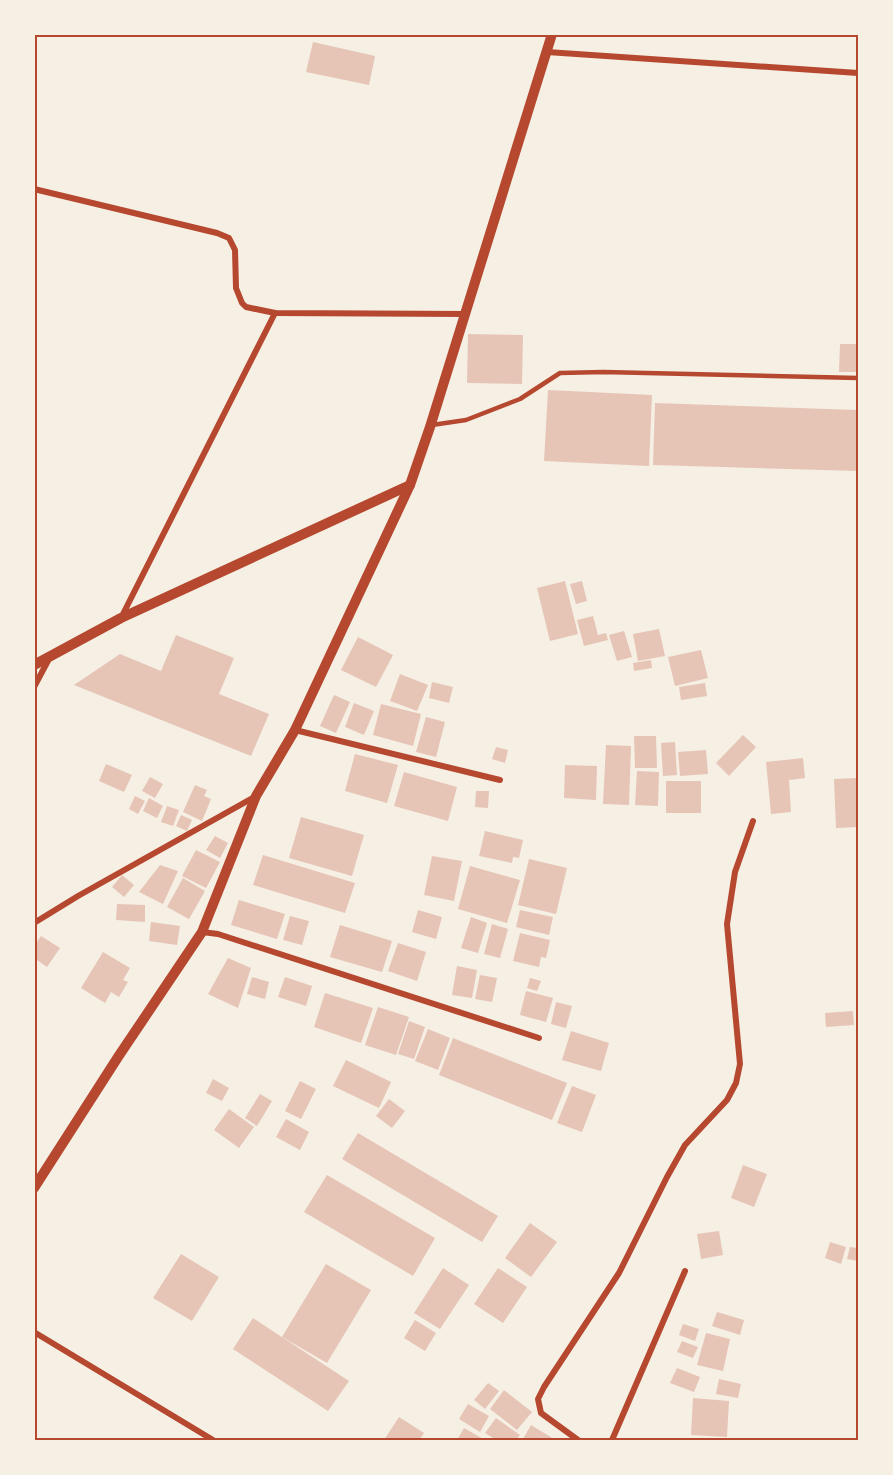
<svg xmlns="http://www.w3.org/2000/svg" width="893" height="1475" viewBox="0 0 893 1475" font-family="Rubik,sans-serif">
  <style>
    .building { fill: #e6c5b7 }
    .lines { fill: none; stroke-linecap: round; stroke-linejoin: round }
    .service { stroke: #b5482f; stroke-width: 4.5 }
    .minor { stroke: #b5482f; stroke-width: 6 }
    .tertiary { stroke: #b5482f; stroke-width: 10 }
    .neatline { fill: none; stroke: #b5482f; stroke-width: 2 }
  </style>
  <rect width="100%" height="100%" fill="#f6efe4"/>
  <g class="building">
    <polygon points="313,42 375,56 369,85 306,72"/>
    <polygon points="468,334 523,335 522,384 467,383"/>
    <polygon points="840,344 858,344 858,372 839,372"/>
    <polygon points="548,390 652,395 649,466 544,461"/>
    <polygon points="655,403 858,410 858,471 653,465"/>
    <polygon points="565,581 578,634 550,641 537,588"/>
    <polygon points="582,581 587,601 576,604 570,584"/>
    <polygon points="593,616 598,635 606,633 608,640 584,646 577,620"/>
    <polygon points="659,629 665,656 638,661 633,634"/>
    <polygon points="624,631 632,657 617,661 609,635"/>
    <polygon points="176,635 234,658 219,694 269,714 251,756 74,685 120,654 161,671"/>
    <polygon points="358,637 393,655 376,687 341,670"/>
    <polygon points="701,650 708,678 675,686 668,657"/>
    <polygon points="651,660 652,668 634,671 633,663"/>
    <polygon points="400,674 428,685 417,711 390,701"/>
    <polygon points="432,682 453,687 449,703 429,698"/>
    <polygon points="705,683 707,696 681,700 679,687"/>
    <polygon points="334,695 350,702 336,733 320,726"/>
    <polygon points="354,703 374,711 364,735 345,727"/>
    <polygon points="381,704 421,714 413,746 373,735"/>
    <polygon points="426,717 445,722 436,757 416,752"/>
    <polygon points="743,735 756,747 729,776 716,763"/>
    <polygon points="634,736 656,736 657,768 635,768"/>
    <polygon points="675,742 677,775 663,776 661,743"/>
    <polygon points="606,745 631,746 629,805 603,804"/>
    <polygon points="496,747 508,750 505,763 492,759"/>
    <polygon points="706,750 708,774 680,776 678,752"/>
    <polygon points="355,754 398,765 387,803 345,791"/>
    <polygon points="803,758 805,778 789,780 791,812 771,814 766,762"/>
    <polygon points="106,764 132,775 124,792 99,781"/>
    <polygon points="565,765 597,766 596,800 564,798"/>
    <polygon points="637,771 659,772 658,806 635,805"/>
    <polygon points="404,772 457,787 448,821 394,806"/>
    <polygon points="150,777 163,784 155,798 142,791"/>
    <polygon points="858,778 858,827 836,828 834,779"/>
    <rect x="666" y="781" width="35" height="32"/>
    <polygon points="195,785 207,790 204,796 211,799 202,821 183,812"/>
    <polygon points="476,791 489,791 488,808 475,807"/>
    <polygon points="135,796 145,801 138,814 129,809"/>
    <polygon points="149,798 163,806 157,818 143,811"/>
    <polygon points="167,806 179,810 173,826 161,822"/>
    <polygon points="181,815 192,820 187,831 176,826"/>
    <polygon points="301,817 364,835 352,876 289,858"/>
    <polygon points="485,831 523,840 519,858 513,857 512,863 479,856"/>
    <polygon points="215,836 228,843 220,858 206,850"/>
    <polygon points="196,850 220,862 206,888 182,876"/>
    <polygon points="263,855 355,883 345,913 253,885"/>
    <polygon points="432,856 462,861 454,901 424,895"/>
    <polygon points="529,859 567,868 556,914 518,905"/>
    <polygon points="160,865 178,871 163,904 139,892"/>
    <polygon points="470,866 520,880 507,923 458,909"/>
    <polygon points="122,875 134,885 124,897 112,887"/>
    <polygon points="183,878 205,891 189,919 167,907"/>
    <polygon points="239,900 285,914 277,939 231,925"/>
    <polygon points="117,904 145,905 145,922 116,920"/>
    <polygon points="418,910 442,917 436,939 412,932"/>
    <polygon points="520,910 553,917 549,935 516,927"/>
    <polygon points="290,916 309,921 302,945 283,940"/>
    <polygon points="471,917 487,923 478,953 461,948"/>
    <polygon points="151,922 180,926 177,945 149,941"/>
    <polygon points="492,924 508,929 500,958 484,954"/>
    <polygon points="340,925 392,941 382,972 330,957"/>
    <polygon points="520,933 550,940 546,958 541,957 539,967 513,961"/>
    <polygon points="41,936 60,948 47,967 34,958 34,946"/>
    <polygon points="398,943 426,952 417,981 388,971"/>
    <polygon points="103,952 130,968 123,980 128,982 119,997 111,992 105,1003 81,988"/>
    <polygon points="228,958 251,968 238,1008 208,994"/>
    <polygon points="457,966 477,970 472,998 452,995"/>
    <polygon points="480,975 497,978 492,1002 475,999"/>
    <polygon points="252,977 269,982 265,999 247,994"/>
    <polygon points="285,977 312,986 306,1006 278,997"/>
    <polygon points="530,978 541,981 537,991 527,988"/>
    <polygon points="526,991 553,998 546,1022 520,1015"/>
    <polygon points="325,993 373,1008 361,1043 314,1027"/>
    <polygon points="556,1002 572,1006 566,1028 551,1024"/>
    <polygon points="378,1007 409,1017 396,1055 365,1045"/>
    <polygon points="853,1011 854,1025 826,1027 825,1013"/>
    <polygon points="409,1021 425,1027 414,1059 398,1054"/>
    <polygon points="428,1029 450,1038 438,1070 415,1061"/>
    <polygon points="571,1031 609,1043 601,1071 562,1060"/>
    <polygon points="453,1038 567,1083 552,1120 439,1075"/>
    <polygon points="346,1060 391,1082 379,1108 333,1086"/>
    <polygon points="213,1079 229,1088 222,1101 206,1093"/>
    <polygon points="300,1081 316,1089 301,1119 285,1111"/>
    <polygon points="572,1086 596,1095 582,1132 557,1123"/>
    <polygon points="260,1094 272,1101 257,1126 245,1118"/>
    <polygon points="389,1099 405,1111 392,1128 376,1116"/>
    <polygon points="229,1109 254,1127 239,1148 214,1130"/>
    <polygon points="286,1119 309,1132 300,1150 276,1137"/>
    <polygon points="358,1133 498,1216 482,1242 342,1159"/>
    <polygon points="743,1165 767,1174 754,1207 731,1198"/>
    <polygon points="327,1175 435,1238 413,1276 304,1212"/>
    <polygon points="530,1223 557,1242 531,1277 505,1258"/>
    <polygon points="719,1231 723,1255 701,1259 697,1234"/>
    <polygon points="830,1242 846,1247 841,1264 825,1258"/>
    <polygon points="850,1247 858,1248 858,1261 847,1259"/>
    <polygon points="181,1254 219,1277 192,1321 153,1298"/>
    <polygon points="326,1264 371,1290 327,1363 282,1337"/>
    <polygon points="443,1268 469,1285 440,1329 414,1313"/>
    <polygon points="498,1268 527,1287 503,1323 474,1304"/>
    <polygon points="717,1312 744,1320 740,1335 712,1326"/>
    <polygon points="253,1318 349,1381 328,1411 233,1349"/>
    <polygon points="415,1320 436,1333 425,1351 404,1338"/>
    <polygon points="683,1324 699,1329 695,1341 679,1335"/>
    <polygon points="706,1333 730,1339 723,1371 697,1365"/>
    <polygon points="682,1341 698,1347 693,1358 677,1352"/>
    <polygon points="677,1368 700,1377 694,1392 670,1383"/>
    <polygon points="719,1379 741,1384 738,1398 716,1394"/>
    <polygon points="488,1383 499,1391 485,1409 474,1400"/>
    <polygon points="504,1390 532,1412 517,1430 490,1409"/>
    <polygon points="693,1398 729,1401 727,1437 691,1435"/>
    <polygon points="468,1404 489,1416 480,1432 459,1419"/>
    <polygon points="399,1417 424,1433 419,1440 384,1440"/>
    <polygon points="496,1418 520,1435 516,1440 496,1440 485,1433"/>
    <polygon points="531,1425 554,1439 553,1440 526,1440 523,1439"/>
    <polygon points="464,1428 485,1440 457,1440"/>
  </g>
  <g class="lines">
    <polyline class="service" points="432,425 466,420 520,399 560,373 603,372 858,378"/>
    <g class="minor">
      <polyline points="547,52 858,73"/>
      <polyline points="34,189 217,233 229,238 235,250 236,288 242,303 246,307 275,313 466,314"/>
      <polyline points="121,618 275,313"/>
      <polyline points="34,687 50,657"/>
      <polyline points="295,730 500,780"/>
      <polyline points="34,923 78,896 256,796"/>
      <polyline points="202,932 218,934 539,1038"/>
      <polyline points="34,1332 213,1440"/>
      <polyline points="578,1440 541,1413 538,1399 544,1387 619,1273 667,1177 685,1145 727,1100 736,1083 740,1064 727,924 735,872 753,821"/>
      <polyline points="612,1440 685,1271"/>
    </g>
    <g class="tertiary">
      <polyline points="34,665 121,618 410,485"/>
      <polyline points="34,1188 118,1057 202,932 256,796 295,730 410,485 430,427 552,34"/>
    </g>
  </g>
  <rect width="893" height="1475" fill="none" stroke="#f6efe4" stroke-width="72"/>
  <rect x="36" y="36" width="821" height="1403" class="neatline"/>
</svg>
